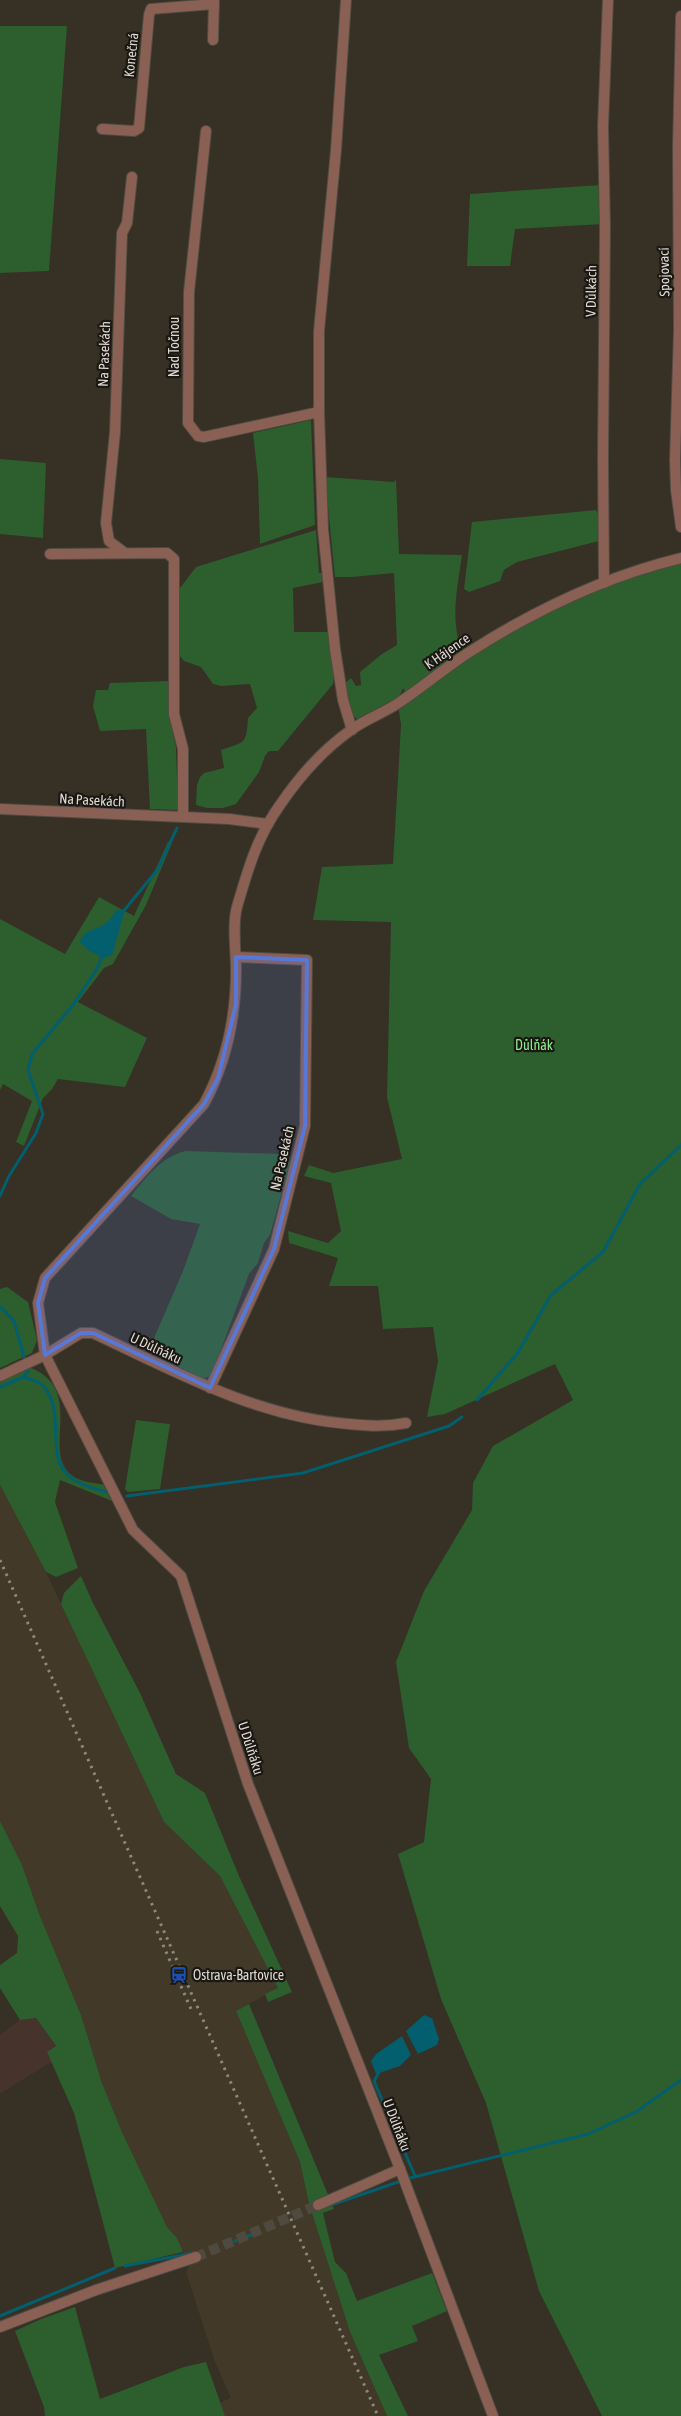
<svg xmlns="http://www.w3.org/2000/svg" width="681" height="2416" viewBox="0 0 681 2416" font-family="'Asap Condensed',sans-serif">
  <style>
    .industrial { fill: #46332c }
    .built { fill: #433928 }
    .green { fill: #2c5e2e }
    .water { fill: #035e6d }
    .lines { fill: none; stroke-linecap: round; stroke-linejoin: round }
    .stream { stroke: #035e6d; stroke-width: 3 }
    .street-tunnel { stroke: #4f4a3f; stroke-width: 10; stroke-dasharray: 10 5; stroke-linecap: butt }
    .street-casing { stroke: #514b41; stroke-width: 12 }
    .street { stroke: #8a6055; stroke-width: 10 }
    .rail { stroke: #8d887f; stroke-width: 3; stroke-dasharray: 2.5 5; stroke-linecap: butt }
    .marked { fill: #5778d6; fill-opacity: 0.2; stroke: #5778d6; stroke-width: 4; stroke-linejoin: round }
    .labels { text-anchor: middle; stroke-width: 4.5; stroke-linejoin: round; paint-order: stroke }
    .street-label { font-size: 14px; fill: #dedad3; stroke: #1b1813 }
    .park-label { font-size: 14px; fill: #8bec8d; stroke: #1b1813 }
    .poi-label { font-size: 14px; fill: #dedad3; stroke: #1b1813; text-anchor: start }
  </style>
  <rect width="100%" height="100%" fill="#363025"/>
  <polygon class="industrial" points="36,2018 56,2047 47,2052 52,2063 48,2064 0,2094 0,2035 20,2020"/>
  <polygon class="built" points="0,1485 46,1572 164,1822 220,1876 278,1988 236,2011 300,2162 309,2204 350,2332 387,2416 225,2416 219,2403 231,2398 215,2362 186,2272 189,2266 177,2238 167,2227 122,2132 102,2083 81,2015 40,1916 22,1865 0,1821"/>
  <g class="green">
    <polygon points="0,26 67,26 49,271 0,273"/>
    <polygon points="600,185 603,224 515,229 510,266 467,266 470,194"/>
    <polygon points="311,420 315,525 260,544 258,478 253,433"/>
    <polygon points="0,459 46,463 43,538 0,534"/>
    <path d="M 325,477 L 394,482 L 396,479 L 399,554 L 462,555 C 457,592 450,616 462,653 L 405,692 L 403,688 L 400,695 L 395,699 L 357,719 L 351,714 L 344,684 L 351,678 L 356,686 L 361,685 L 360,672 L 382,654 L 397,645 L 394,573 L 352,577 L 335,577 Z"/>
    <polygon points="596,510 599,517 599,541 517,562 504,570 500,581 469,592 464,589 472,522"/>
    <path d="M 316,530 L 319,573 L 324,573 L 323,582 L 293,588 L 294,632 L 329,632 L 334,677 L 333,684 L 278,751 L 269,751 L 265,756 L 259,772 L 236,804 L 223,808 L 207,808 L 196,805 L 197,785 L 200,777 L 204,773 L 224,768 L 221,750 C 246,741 246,745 248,718 L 257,708 L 250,684 L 221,686 L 213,684 L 201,667 L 184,661 L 179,655 L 180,588 L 196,567 Z"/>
    <polygon points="681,558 681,2416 602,2416 539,2291 486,2103 441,1999 398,1854 424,1842 431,1779 409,1748 396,1662 424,1591 472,1510 473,1483 493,1446 573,1400 555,1364 445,1414 427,1417 438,1361 433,1327 383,1329 378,1286 329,1286 338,1258 289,1243 288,1231 328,1243 341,1231 331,1183 304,1176 309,1165 333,1173 402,1159 387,1097 391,922 313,920 322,867 393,864 401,725 398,704 542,611"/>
    <polygon points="168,681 168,711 176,747 178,810 150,809 146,729 100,731 93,706 96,690 108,690 110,683"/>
    <polygon points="168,842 172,843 146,905 113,964 104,968 78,1002 147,1038 125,1087 58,1079 52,1089 43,1098 24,1146 16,1142 32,1101 3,1084 0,1090 0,919 65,954 99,897 134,916"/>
    <path d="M 186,1151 L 284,1154 L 288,1156 L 290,1162 L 270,1235 L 264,1243 L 258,1263 L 249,1274 L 213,1371 L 210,1376 L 203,1379 L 157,1356 L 151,1345 L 183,1271 L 200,1224 L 171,1219 L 131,1196 C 146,1177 162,1156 186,1151 Z"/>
    <polygon points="7,1287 28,1302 37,1340 32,1353 0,1368 0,1289"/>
    <path d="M 26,1366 C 94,1389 31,1461 81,1480 C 88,1483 96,1483 104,1485 L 112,1501 L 60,1480 L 55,1502 L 78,1568 L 56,1577 L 46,1572 L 0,1485 L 0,1380 Z"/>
    <polygon points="136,1420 170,1424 160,1489 128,1492 125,1489"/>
    <polygon points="81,1576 93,1603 140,1693 176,1774 205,1793 239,1876 292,1992 268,2002 265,1994 278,1988 220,1876 164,1822 61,1604 64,1593"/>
    <polygon points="0,1821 22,1865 40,1916 81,2015 102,2083 122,2132 167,2227 177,2238 183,2252 115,2268 74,2113 47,2052 56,2046 36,2018 20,2020 0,1988 0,1965 17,1953 18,1936 0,1906"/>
    <polygon points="249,2004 334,2209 323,2213 335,2262 346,2273 357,2301 432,2273 447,2311 412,2326 418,2341 379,2355 408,2416 387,2416 350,2332 309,2204 300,2162 236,2011"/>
    <polygon points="75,2307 100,2399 184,2367 206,2362 225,2416 45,2416 44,2407 15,2331 41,2319"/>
  </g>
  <g class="water">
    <path d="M 119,909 L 123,910 L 124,913 L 112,955 L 103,958 L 88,950 L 80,942 C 85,927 99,931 108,921 C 113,917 113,913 119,909 Z"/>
    <polygon points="424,2015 432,2018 439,2039 437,2045 418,2054 406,2031"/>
    <polygon points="402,2036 411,2055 400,2066 376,2074 371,2061 376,2054"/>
  </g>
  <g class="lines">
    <g class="stream">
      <polyline points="122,913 158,869 177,828"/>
      <polyline points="0,1196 9,1176 36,1133 43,1114 28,1070 32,1054 73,1005 98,967 103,954"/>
      <polyline points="0,1306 14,1321 28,1371 24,1377"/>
      <path d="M 0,1387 L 24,1377 C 30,1379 38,1381 42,1385 C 67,1409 45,1455 68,1475 C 80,1486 96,1489 111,1493"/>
      <polyline points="477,1400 517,1354 551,1295 603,1252 640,1184 681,1145"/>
      <polyline points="127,1496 303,1473 449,1426 462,1417"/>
      <polyline points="379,2072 374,2081 415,2176"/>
      <polyline points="410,2178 588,2134 636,2112 681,2080"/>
      <polyline points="331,2205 401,2181"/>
      <polyline points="311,2211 320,2208"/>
      <polyline points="297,2217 298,2216"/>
      <polyline points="235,2241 251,2235"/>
      <polyline points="125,2266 193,2253"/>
      <polyline points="0,2316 115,2268"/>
    </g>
    <polyline class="street-tunnel" points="196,2257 318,2205"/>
    <g class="street-casing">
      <g id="street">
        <polyline points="346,0 336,150 319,331 319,412 323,529 335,649 343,700 352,730"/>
        <polyline points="681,16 678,147 679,330 675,460 676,490 681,527"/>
        <polyline points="213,40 214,0"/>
        <polyline points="102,129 134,131 139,128 149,15 151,9 214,4"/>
        <polyline points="206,131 189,292 188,423 198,436 204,437 319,412"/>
        <polyline points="125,553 109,541 106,523 115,432 122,233 127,223 132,177"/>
        <polyline points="50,554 167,553 174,559 174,714 183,749 183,817"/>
        <polyline points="604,583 603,457 605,228 603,126 608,0"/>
        <polyline points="0,809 229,819 268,824"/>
        <path d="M 0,1376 L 45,1355 L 81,1333 L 93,1333 C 176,1372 257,1417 349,1424 C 369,1426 386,1427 406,1423"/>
        <polyline points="210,1388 274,1249 305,1126 307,960 236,957"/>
        <polyline points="318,2205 400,2169"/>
        <polyline points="0,2327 96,2290 196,2257"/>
        <path d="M 493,2416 L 400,2169 L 248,1784 L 181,1576 L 133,1530 L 45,1355 L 38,1303 L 45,1278 L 204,1104 C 226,1063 236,1017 236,970 C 236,952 232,924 237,907 C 248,869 257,837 280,805 C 299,777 324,749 351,730 C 366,719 384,713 400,702 C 424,686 446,667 471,651 C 535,610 607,576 681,558"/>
      </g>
    </g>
    <use href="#street" class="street"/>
    <g class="rail">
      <polyline points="0,1560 378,2416"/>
      <polyline points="157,1931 191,2009"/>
    </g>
  </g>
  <path class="marked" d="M 236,957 L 307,960 L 305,1126 L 274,1249 L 210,1388 L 93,1333 L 81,1333 L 45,1355 L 38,1303 L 45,1278 L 204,1104 L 218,1078 L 236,1004 Z"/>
  <defs>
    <g id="station-bare" transform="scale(1.35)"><path d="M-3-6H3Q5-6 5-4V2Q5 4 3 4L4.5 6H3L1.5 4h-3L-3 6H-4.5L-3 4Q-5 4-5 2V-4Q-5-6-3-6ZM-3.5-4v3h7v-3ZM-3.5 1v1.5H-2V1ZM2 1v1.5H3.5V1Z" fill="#1a4fb4" stroke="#1b1813" stroke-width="2.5" paint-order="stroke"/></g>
  </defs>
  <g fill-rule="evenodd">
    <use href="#station-bare" x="179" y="1975"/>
  </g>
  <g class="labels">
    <g class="street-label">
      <text transform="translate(131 55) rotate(-84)" y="5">Konečná</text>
      <text transform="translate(664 272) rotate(-91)" y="5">Spojovací</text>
      <text transform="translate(591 291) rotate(-89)" y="5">V Důlkách</text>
      <text transform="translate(174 347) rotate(-90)" y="5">Nad Točnou</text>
      <text transform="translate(104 354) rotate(-88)" y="5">Na Pasekách</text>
      <text transform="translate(447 651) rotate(-35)" y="5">K Hájence</text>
      <text transform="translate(92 800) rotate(3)" y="5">Na Pasekách</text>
      <text transform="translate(282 1158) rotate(-77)" y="5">Na Pasekách</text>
      <text transform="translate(156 1348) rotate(25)" y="5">U Důlňáku</text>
      <text transform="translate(251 1748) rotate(72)" y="5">U Důlňáku</text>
      <text transform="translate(397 2125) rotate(69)" y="5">U Důlňáku</text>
    </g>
    <g class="park-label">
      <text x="534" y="1050">Důlňák</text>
    </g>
    <g class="poi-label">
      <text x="193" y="1980">Ostrava-Bartovice</text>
    </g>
  </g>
</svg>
